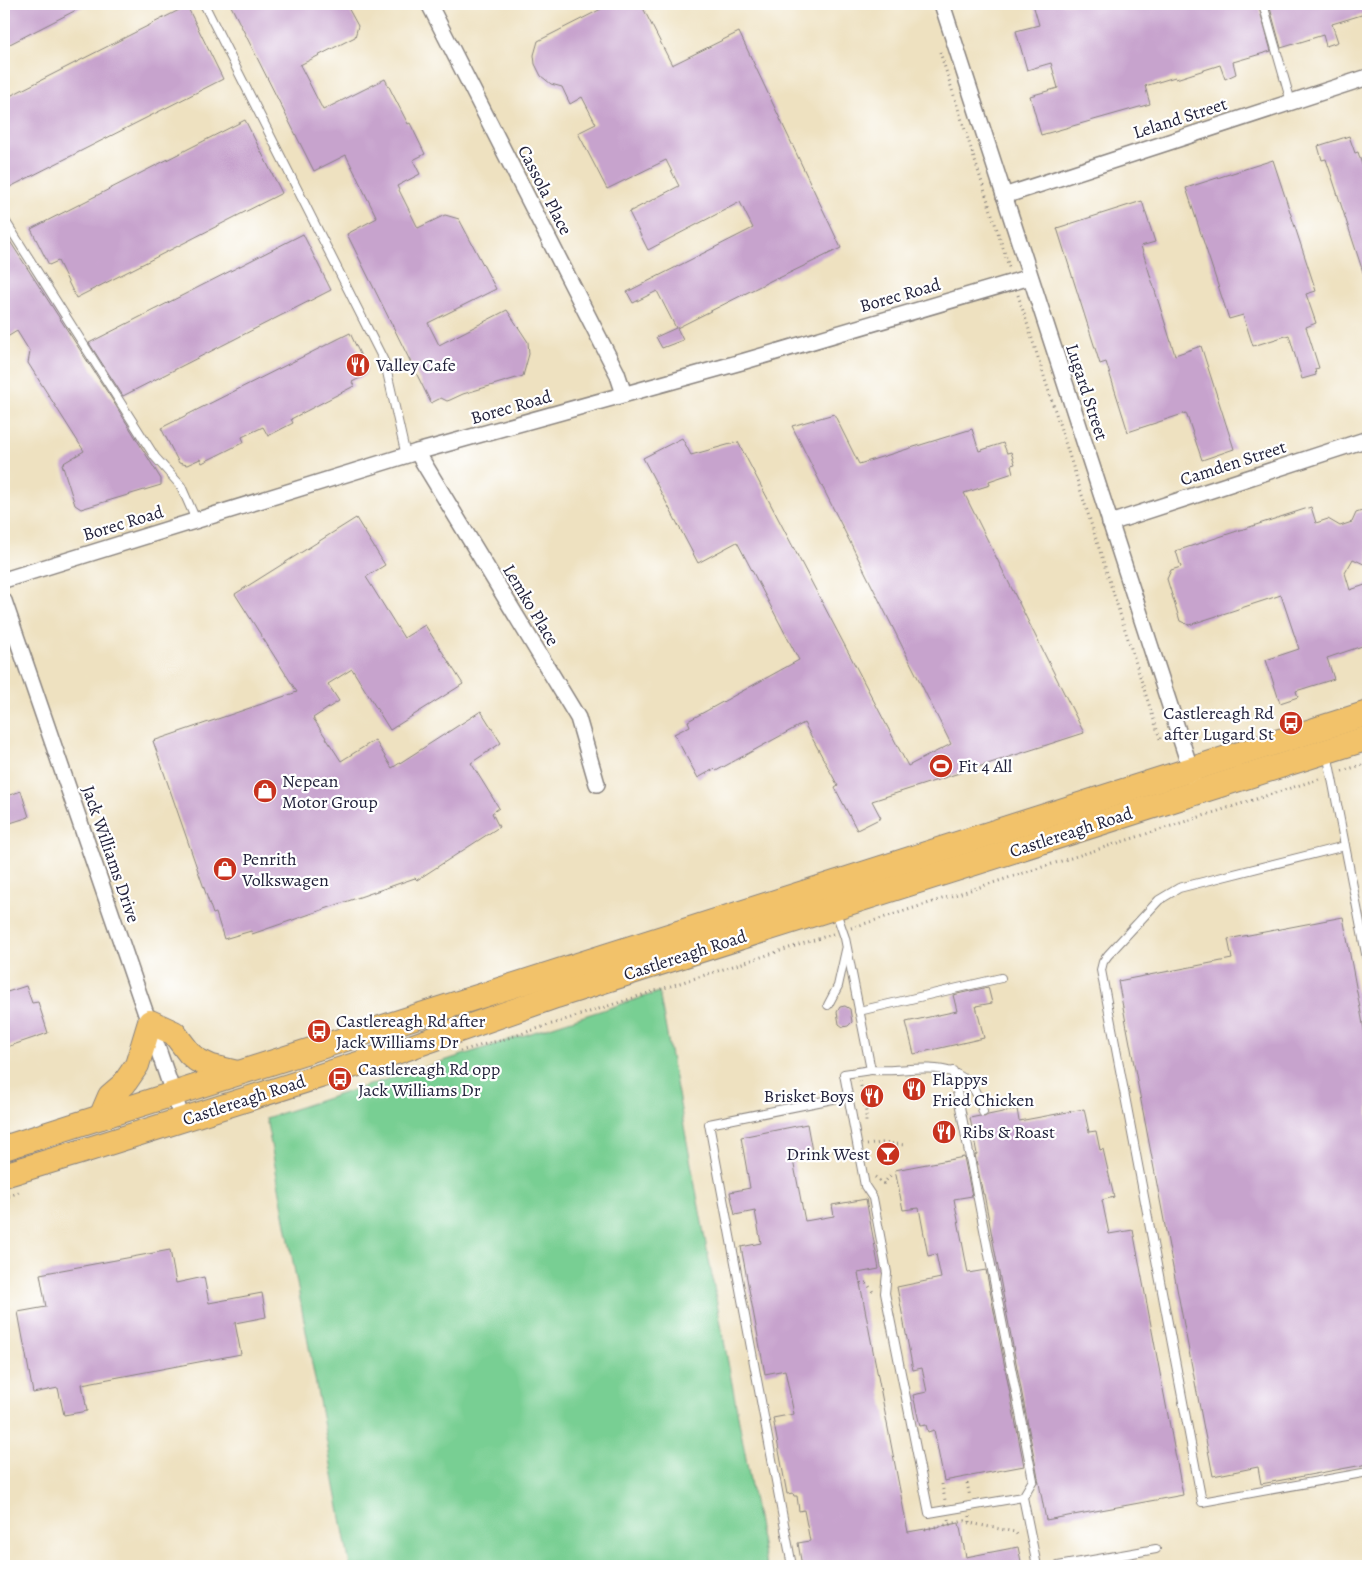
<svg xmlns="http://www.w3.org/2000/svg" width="1372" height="1570" viewBox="0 0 1372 1570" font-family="Alegreya,serif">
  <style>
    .green { fill: #78cf93; stroke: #4d7867 }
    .building { fill: #c7a3cd }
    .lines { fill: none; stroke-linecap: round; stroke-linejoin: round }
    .lane-casing { stroke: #88827e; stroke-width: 10 }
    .street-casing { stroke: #88827e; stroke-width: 18 }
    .primary-casing { stroke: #88827e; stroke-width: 26 }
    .path { stroke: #88827e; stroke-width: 3; stroke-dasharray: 1 4; stroke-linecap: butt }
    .lane { stroke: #fff; stroke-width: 8 }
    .street { stroke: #fff; stroke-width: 15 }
    .primary { stroke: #f2c26a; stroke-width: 24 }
    .labels { text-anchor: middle; stroke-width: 4.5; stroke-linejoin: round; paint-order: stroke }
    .street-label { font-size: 18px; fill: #22223b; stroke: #fff }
    .poi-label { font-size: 18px; fill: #22223b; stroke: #fff; text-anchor: start }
  </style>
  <rect width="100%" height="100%" fill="#fff"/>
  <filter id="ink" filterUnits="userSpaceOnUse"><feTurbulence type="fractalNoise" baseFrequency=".02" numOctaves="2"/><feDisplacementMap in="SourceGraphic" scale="10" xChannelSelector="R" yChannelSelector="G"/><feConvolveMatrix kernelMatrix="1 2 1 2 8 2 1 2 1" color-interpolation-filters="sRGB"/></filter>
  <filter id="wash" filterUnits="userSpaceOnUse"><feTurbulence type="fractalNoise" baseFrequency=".0096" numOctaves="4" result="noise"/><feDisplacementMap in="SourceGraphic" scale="20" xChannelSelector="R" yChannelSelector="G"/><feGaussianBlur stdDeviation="1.12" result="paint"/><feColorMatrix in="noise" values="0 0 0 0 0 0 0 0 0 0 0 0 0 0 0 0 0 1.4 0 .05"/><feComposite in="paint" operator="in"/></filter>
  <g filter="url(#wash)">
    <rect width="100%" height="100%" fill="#eee1c0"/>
    <polygon class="green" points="659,992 766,1566 350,1566 266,1118"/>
    <g id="blocks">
      <g class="building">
        <polygon points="4,4 88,4 4,47"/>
        <polygon points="230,4 346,4 358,26 355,37 300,65 323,110 385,79 408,124 410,123 425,154 413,160 420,174 397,186 418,228 445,215 459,219 496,289 428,323 439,345 507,310 528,342 529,354 523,376 463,394 450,400 447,401 441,398 431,403 347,234 377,218 346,155 314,171"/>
        <polygon points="611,4 641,4 672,65 739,32 841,248 777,279 776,278 677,328 683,340 662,348 656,337 676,328 657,291 633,303 627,292 753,228 740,202 648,250 629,212 679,186 666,160 607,189 578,133 596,124 582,97 570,104 562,87 551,84 541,76 535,64 534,55 538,41"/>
        <polygon points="1033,4 1258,4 1271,51 1233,62 1236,74 1225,79 1220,65 1176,79 1175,77 1145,86 1150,104 1041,135 1030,96 1058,88 1051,63 1027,70 1016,31 1039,25"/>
        <polygon points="1269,4 1368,4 1368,13 1332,24 1338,42 1326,46 1323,35 1281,48"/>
        <polygon points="187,6 223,79 4,190 4,99"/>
        <polygon points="245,120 282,193 76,298 58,261 49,265 31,229"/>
        <polygon points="1349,136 1355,153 1358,152 1364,171 1368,169 1368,280 1366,281 1326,159 1322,160 1318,146"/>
        <polygon points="1273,160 1316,291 1306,294 1316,323 1306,327 1319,368 1315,369 1316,375 1302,379 1289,335 1253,346 1243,315 1229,319 1186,188"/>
        <polygon points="1142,201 1155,242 1141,246 1175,355 1201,346 1234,449 1202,460 1186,413 1128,432 1106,362 1100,364 1057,228"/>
        <polygon points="4,232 113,401 161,479 161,485 81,509 75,505 62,464 84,451 28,363 30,352 17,331 4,339"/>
        <polygon points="303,234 331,290 123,396 89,343"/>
        <polygon points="350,333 367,369 364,376 352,382 354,386 291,419 293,423 268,436 263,427 242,437 244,442 202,463 200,459 187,465 179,463 161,428"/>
        <polygon points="834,414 859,464 972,429 979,451 1003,443 1007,453 1011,452 1015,464 1011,465 1013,473 989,481 990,485 964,493 1084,733 872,801 881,818 857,830 835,788 838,786 804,723 716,771 714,769 698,778 674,734 690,726 688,721 799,660 737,542 698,563 643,458 682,438 691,455 738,442 908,766 951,744 792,426"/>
        <polygon points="1311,507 1316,523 1328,519 1340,526 1352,522 1356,513 1368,509 1368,566 1353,559 1345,573 1350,590 1368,584 1368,644 1327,658 1334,679 1296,691 1298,697 1280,703 1266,660 1299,649 1281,595 1189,625 1180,621 1167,579 1171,570 1181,567 1176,551"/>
        <polygon points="356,518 385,565 366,577 404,638 425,625 463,684 390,730 352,669 328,684 339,701 313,718 341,761 375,740 392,768 481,711 501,743 471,763 499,808 492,813 499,827 417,880 415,878 252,934 251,931 224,939 216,913 213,914 153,741 297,692 235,594"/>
        <polygon points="21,791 29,817 4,825 4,797"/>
        <polygon points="1343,917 1368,1051 1368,1464 1261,1484 1258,1467 1213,1476 1118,981 1232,959 1228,939"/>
        <polygon points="26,986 32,1003 38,1002 48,1033 4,1048 4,993"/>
        <polygon points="988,987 992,1003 976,1006 984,1038 914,1054 906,1022 957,1011 953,995"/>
        <polygon points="845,1006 850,1009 852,1022 848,1026 843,1027 839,1024 837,1012 840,1007"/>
        <polygon points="1017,1109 1019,1121 1084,1109 1089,1132 1096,1131 1100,1150 1103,1149 1114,1197 1102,1200 1109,1234 1133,1230 1183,1495 1046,1520 984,1194 983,1194 975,1155 977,1154 970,1118 980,1116 984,1117 988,1115"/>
        <polygon points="807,1124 812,1151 792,1155 805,1221 834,1216 832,1205 866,1199 879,1269 858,1273 908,1532 959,1523 966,1557 1018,1547 1022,1566 802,1566 798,1543 810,1541 804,1510 799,1511 797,1496 794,1496 793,1493 787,1494 773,1418 794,1414 785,1370 765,1374 741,1247 761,1243 755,1211 735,1215 730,1192 750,1188 741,1137"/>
        <polygon points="964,1157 972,1196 954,1199 968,1273 986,1270 1024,1466 944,1481 934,1430 928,1432 926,1425 920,1426 913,1395 927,1392 922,1368 913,1370 897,1287 941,1278 936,1254 928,1256 919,1208 903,1210 895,1170"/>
        <polygon points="170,1250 176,1283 204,1277 209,1303 262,1293 266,1317 235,1323 241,1354 82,1384 87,1411 64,1415 58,1388 33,1393 18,1312 46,1307 40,1274"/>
      </g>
    </g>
  </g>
  <g filter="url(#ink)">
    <use href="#blocks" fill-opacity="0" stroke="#88827e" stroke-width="1"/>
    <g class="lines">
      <g class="lane-casing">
        <g id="lane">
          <polyline points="204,4 385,363 406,456"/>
          <polyline points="1263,4 1291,102"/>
          <polyline points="4,219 155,457 181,486 196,520"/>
          <polyline points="1327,753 1368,964"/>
          <polyline points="1345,846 1179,888 1159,900 1108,955 1103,962 1101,970 1202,1502 1368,1472"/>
          <path d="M 835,909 L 845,938 L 871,1070 C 916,1073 969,1051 983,1112"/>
          <polyline points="828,1005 838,986 846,950"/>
          <polyline points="859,1011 1001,978"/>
          <polyline points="871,1070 844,1074 865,1186 873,1198 887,1273 885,1293 929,1513 1023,1497"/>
          <polyline points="953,1071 1033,1480 1023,1497 1037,1566"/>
          <polyline points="792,1566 709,1124 848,1096"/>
          <polyline points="1058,1566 1156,1549"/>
        </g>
      </g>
      <g class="street-casing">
        <g id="street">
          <polyline points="429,4 617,373 624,394"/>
          <polyline points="942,4 1193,777"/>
          <polyline points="1004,196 1368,77"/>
          <polyline points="417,452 578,718 597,784"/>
          <polyline points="1110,523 1368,439"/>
          <polyline points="4,580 417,452 745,361 1030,277"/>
          <polyline points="4,601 182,1119"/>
        </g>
      </g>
      <g class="primary-casing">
        <g id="primary">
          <polyline points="101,1117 110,1096 124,1084 137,1065 150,1022 174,1033 190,1054 197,1060 212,1067 237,1073"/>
          <polyline points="4,1148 1368,713"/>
          <polyline points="4,1175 80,1152 402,1050 556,996 1368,738"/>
        </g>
      </g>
      <g class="path">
        <polyline points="940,52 1010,270"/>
        <polyline points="1018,295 1161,742"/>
        <polyline points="1342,771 1368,763"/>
        <polyline points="851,928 1322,778"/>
        <polyline points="460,1051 505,1039 833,934"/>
        <polyline points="860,1081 866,1112 866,1122"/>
        <polyline points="992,1100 999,1113"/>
        <polyline points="867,1145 882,1143 906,1145"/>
        <polyline points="823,1153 847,1149"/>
        <polyline points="875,1177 884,1184"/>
        <polyline points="883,1184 891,1175"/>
        <polyline points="4,1198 19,1192"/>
        <polyline points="861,1283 867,1283 873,1292"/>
        <polyline points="967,1483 970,1497"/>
        <polyline points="942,1484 945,1500"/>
        <polyline points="970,1516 970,1523 1015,1532 1019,1537"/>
        <polyline points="949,1519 950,1524 965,1521 970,1523"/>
        <polyline points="925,1529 950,1524"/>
      </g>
      <use href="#lane" class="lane"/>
      <use href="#street" class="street"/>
      <use href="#primary" class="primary"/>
    </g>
  </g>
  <defs>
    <g id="restaurant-disc" transform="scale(1.25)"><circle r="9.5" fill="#c8321e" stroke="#fff"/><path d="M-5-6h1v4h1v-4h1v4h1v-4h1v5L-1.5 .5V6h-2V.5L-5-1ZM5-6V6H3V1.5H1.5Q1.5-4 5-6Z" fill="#fff"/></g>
    <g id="bus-disc" transform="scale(1.25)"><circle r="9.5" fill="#c8321e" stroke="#fff"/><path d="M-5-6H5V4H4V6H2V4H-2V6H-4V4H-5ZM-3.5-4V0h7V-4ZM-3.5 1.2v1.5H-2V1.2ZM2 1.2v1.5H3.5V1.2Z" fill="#fff"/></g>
    <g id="stadium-disc" transform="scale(1.25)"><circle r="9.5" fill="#c8321e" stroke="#fff"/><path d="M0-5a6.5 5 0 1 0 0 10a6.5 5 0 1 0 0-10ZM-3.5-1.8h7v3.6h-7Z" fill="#fff"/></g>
    <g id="shop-disc" transform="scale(1.25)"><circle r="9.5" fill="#c8321e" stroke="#fff"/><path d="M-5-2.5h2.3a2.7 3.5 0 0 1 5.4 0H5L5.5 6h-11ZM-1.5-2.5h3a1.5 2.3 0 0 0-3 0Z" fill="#fff"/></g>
    <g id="bar-disc" transform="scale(1.25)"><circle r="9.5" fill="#c8321e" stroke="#fff"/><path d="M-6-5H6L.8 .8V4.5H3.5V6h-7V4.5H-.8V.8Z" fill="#fff"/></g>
  </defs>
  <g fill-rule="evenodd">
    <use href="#restaurant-disc" x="358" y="365"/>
    <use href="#bus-disc" x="1291" y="723"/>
    <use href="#stadium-disc" x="941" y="766"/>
    <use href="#shop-disc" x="265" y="791"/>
    <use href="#shop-disc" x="225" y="869"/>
    <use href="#bus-disc" x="319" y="1031"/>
    <use href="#bus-disc" x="340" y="1079"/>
    <use href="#restaurant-disc" x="914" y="1089"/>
    <use href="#restaurant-disc" x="872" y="1096"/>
    <use href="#restaurant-disc" x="944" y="1132"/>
    <use href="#bar-disc" x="888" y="1154"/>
  </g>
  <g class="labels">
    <g class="street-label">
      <text transform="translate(1180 118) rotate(-18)" y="6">Leland Street</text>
      <text transform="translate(545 190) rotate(63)" y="6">Cassola Place</text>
      <text transform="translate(900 295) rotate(-16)" y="6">Borec Road</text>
      <text transform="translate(1087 392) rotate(72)" y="6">Lugard Street</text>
      <text transform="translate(511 407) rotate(-16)" y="6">Borec Road</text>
      <text transform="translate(1233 463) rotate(-18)" y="6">Camden Street</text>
      <text transform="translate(123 523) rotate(-17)" y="6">Borec Road</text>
      <text transform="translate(531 605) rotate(59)" y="6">Lemko Place</text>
      <text transform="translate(1071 832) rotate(-18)" y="6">Castlereagh Road</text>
      <text transform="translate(111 854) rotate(71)" y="6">Jack Williams Drive</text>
      <text transform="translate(685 955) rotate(-18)" y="6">Castlereagh Road</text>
      <text transform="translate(244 1100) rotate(-18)" y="6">Castlereagh Road</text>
    </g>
    <g class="poi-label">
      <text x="376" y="371">Valley Cafe</text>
      <text x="1274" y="719" text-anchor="end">Castlereagh Rd<tspan x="1274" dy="21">after Lugard St</tspan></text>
      <text x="958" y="772">Fit 4 All</text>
      <text x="282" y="787">Nepean<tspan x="282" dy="21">Motor Group</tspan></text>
      <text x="242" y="865">Penrith<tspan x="242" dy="21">Volkswagen</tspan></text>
      <text x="336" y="1027">Castlereagh Rd after<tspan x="336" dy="21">Jack Williams Dr</tspan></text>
      <text x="358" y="1075">Castlereagh Rd opp<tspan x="358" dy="21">Jack Williams Dr</tspan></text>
      <text x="932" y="1085">Flappys<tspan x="932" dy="21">Fried Chicken</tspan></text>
      <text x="854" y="1102" text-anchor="end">Brisket Boys</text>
      <text x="962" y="1138">Ribs &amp; Roast</text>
      <text x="870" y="1160" text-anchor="end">Drink West</text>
    </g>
  </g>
  <rect width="1372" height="1570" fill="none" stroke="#fff" stroke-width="20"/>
</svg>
